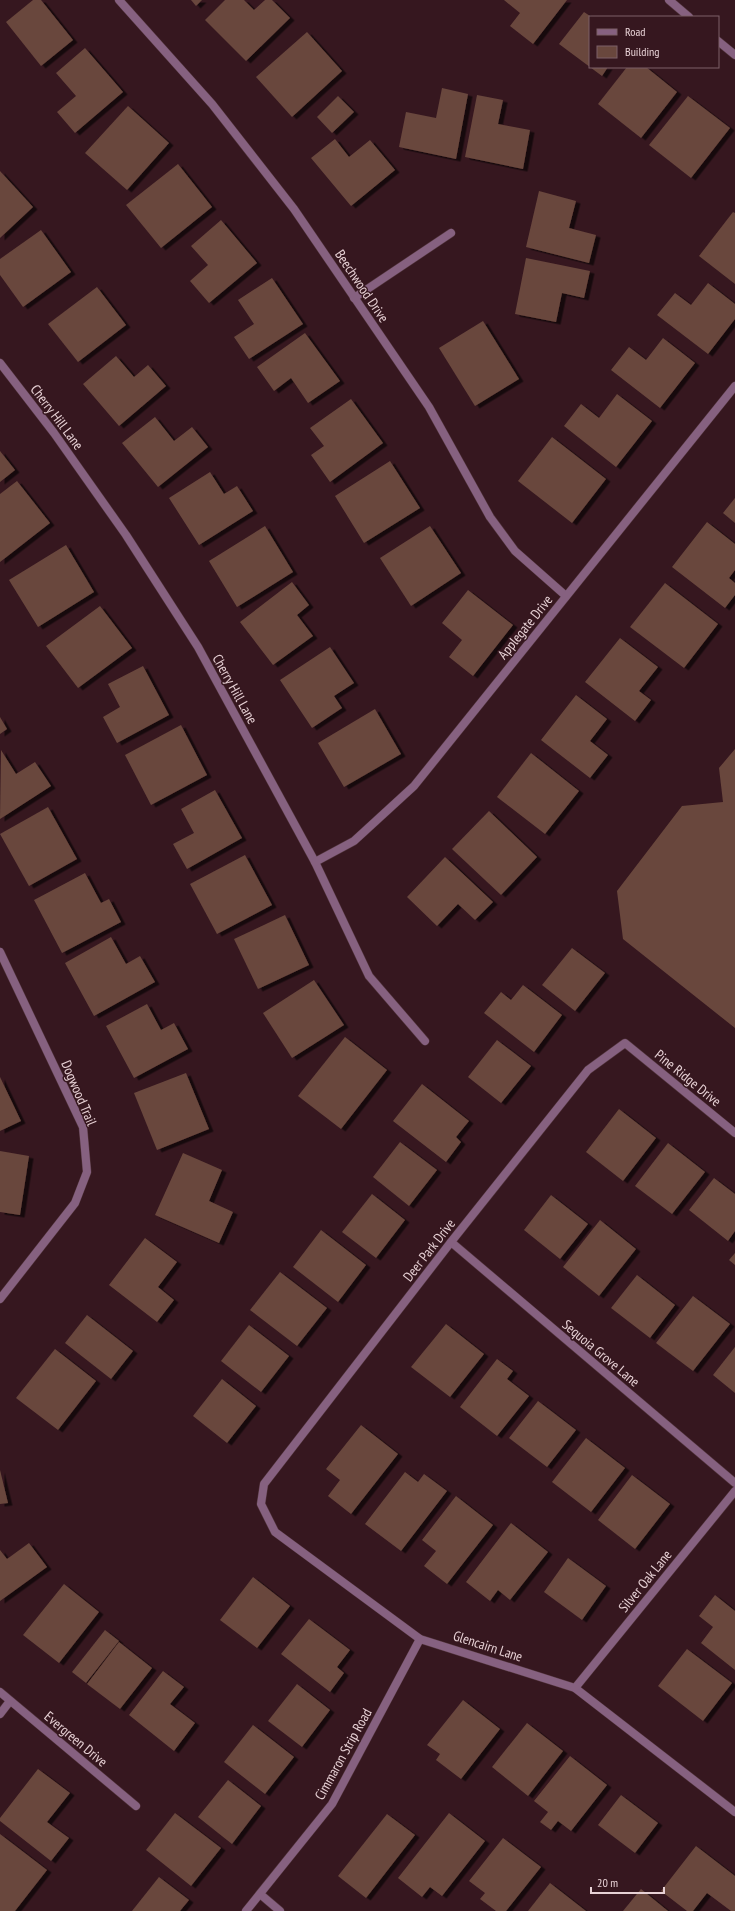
<svg xmlns="http://www.w3.org/2000/svg" width="735" height="1911" viewBox="0 0 735 1911" font-family="'PT Sans Narrow',sans-serif">
  <style>
    .building { fill: #69473d; filter: url(#shadow) }
    .lines { fill: none; stroke-linecap: round; stroke-linejoin: round }
    .street-casing { stroke: #52353c; stroke-width: 9 }
    .street { stroke: #866180; stroke-width: 8 }
    .labels { text-anchor: middle; stroke-width: 3; stroke-linejoin: round; paint-order: stroke }
    .street-label { font-size: 14px; fill: #e7d1d5; stroke: #36171f }
  </style>
  <defs>
    <filter id="shadow"><feDropShadow dx="4.5" dy="2.5" stdDeviation="0" flood-color="#0009"/></filter>
  </defs>
  <rect width="100%" height="100%" fill="#36171f"/>
  <g class="building">
    <polygon points="33,0 41,0 73,40 41,66 6,22"/>
    <polygon points="191,0 202,0 196,6"/>
    <polygon points="225,0 244,0 254,10 265,0 272,0 290,18 246,61 205,20"/>
    <polygon points="504,0 567,0 533,44 510,26 520,13"/>
    <polygon points="584,12 590,16 590,67 608,67 602,76 559,44"/>
    <polygon points="307,32 342,71 292,117 256,77"/>
    <polygon points="85,48 123,92 75,133 57,112 76,96 56,73"/>
    <polygon points="627,67 646,67 677,92 641,138 598,104"/>
    <polygon points="442,88 468,94 456,159 399,147 406,112 436,118"/>
    <polygon points="477,95 503,100 498,124 530,130 523,169 465,157"/>
    <polygon points="338,96 354,112 332,133 317,117"/>
    <polygon points="688,96 730,128 691,178 649,145"/>
    <polygon points="128,106 169,143 127,190 85,153"/>
    <polygon points="335,139 349,157 370,140 395,170 351,206 311,158"/>
    <polygon points="178,164 212,207 161,248 126,205"/>
    <polygon points="0,171 33,207 0,238"/>
    <polygon points="539,191 576,201 569,228 596,235 589,263 526,247"/>
    <polygon points="733,212 735,213 735,284 699,256"/>
    <polygon points="221,220 257,263 209,303 190,281 208,265 191,246"/>
    <polygon points="41,230 71,272 23,307 0,275 0,259"/>
    <polygon points="526,258 590,271 584,298 562,293 556,322 515,314"/>
    <polygon points="272,278 303,324 249,359 234,337 254,324 238,300"/>
    <polygon points="708,283 735,304 735,319 708,354 657,315 675,293 691,305"/>
    <polygon points="97,287 126,325 78,362 48,324"/>
    <polygon points="483,321 519,379 475,406 439,348"/>
    <polygon points="305,333 340,381 308,403 291,378 274,391 257,367"/>
    <polygon points="663,338 695,363 660,408 611,370 629,347 646,360"/>
    <polygon points="116,356 134,377 148,365 166,386 119,426 83,384"/>
    <polygon points="617,394 652,421 616,467 564,426 581,404 599,418"/>
    <polygon points="351,399 383,443 330,482 311,455 324,446 310,428"/>
    <polygon points="155,417 174,441 192,427 208,447 158,487 122,443"/>
    <polygon points="552,437 606,479 572,523 518,481"/>
    <polygon points="0,451 15,470 0,482"/>
    <polygon points="390,461 420,508 364,543 335,496"/>
    <polygon points="210,472 224,494 237,486 253,511 199,545 169,498"/>
    <polygon points="17,481 50,523 0,562 0,494"/>
    <polygon points="735,498 735,523 723,513"/>
    <polygon points="707,522 735,544 735,570 729,578 735,583 735,595 725,608 672,567"/>
    <polygon points="265,526 293,572 237,607 209,561"/>
    <polygon points="430,526 461,573 411,606 380,558"/>
    <polygon points="66,545 94,592 38,627 9,580"/>
    <polygon points="292,582 309,605 297,615 313,636 273,665 240,622"/>
    <polygon points="665,583 718,624 684,668 630,627"/>
    <polygon points="468,590 513,625 473,676 449,657 462,640 442,623"/>
    <polygon points="100,606 132,648 78,688 46,646"/>
    <polygon points="620,638 658,667 639,691 651,700 635,721 585,682"/>
    <polygon points="330,647 354,683 334,696 342,708 312,728 280,680"/>
    <polygon points="143,666 169,715 117,743 103,717 120,707 108,684"/>
    <polygon points="576,695 607,719 590,741 608,755 590,778 541,740"/>
    <polygon points="375,709 401,754 344,787 318,743"/>
    <polygon points="0,717 7,729 0,734"/>
    <polygon points="181,725 207,775 151,805 125,755"/>
    <polygon points="735,749 735,1028 623,939 617,891 682,806 723,802 719,768"/>
    <polygon points="1,750 16,774 35,762 51,786 0,819"/>
    <polygon points="531,753 579,791 545,834 497,797"/>
    <polygon points="215,790 242,838 187,869 173,844 194,833 181,809"/>
    <polygon points="48,807 77,859 29,886 0,834"/>
    <polygon points="489,811 537,857 501,895 452,849"/>
    <polygon points="245,855 272,905 217,934 190,884"/>
    <polygon points="445,857 493,902 475,920 458,904 437,926 407,897"/>
    <polygon points="85,873 101,903 109,899 121,922 62,953 34,900"/>
    <polygon points="285,915 309,965 258,989 234,939"/>
    <polygon points="111,937 126,964 140,956 155,982 94,1016 65,963"/>
    <polygon points="572,948 605,973 575,1011 542,985"/>
    <polygon points="314,980 344,1025 292,1058 263,1013"/>
    <polygon points="523,985 562,1015 534,1052 484,1013 501,992 511,1000"/>
    <polygon points="147,1004 161,1030 174,1023 188,1049 134,1078 106,1026"/>
    <polygon points="345,1037 387,1070 341,1129 298,1096"/>
    <polygon points="497,1040 531,1066 501,1103 468,1077"/>
    <polygon points="186,1073 209,1129 157,1150 134,1093"/>
    <polygon points="0,1077 21,1121 0,1131"/>
    <polygon points="422,1084 469,1121 456,1137 461,1142 446,1162 393,1121"/>
    <polygon points="619,1109 656,1138 623,1181 586,1152"/>
    <polygon points="400,1142 437,1170 409,1206 373,1177"/>
    <polygon points="668,1143 705,1172 672,1214 635,1186"/>
    <polygon points="0,1151 29,1156 20,1215 0,1212"/>
    <polygon points="183,1153 222,1170 209,1201 233,1212 219,1243 155,1215"/>
    <polygon points="714,1178 735,1194 735,1231 728,1241 689,1210"/>
    <polygon points="372,1194 405,1220 376,1258 342,1232"/>
    <polygon points="551,1195 588,1224 560,1259 524,1230"/>
    <polygon points="600,1220 636,1249 599,1296 563,1267"/>
    <polygon points="321,1230 366,1265 338,1302 293,1267"/>
    <polygon points="145,1238 177,1262 158,1287 174,1300 157,1322 109,1285"/>
    <polygon points="735,1253 735,1265 729,1260"/>
    <polygon points="280,1272 327,1308 297,1346 250,1310"/>
    <polygon points="637,1275 675,1305 650,1338 611,1308"/>
    <polygon points="693,1296 730,1324 693,1371 656,1343"/>
    <polygon points="87,1315 133,1351 111,1379 65,1343"/>
    <polygon points="446,1324 484,1354 450,1397 411,1367"/>
    <polygon points="249,1325 289,1356 261,1392 221,1361"/>
    <polygon points="735,1347 735,1393 713,1375"/>
    <polygon points="55,1349 96,1381 58,1430 16,1398"/>
    <polygon points="497,1359 513,1371 507,1379 529,1396 497,1436 460,1407"/>
    <polygon points="222,1379 256,1406 227,1443 193,1416"/>
    <polygon points="538,1401 576,1430 547,1467 509,1438"/>
    <polygon points="361,1425 398,1454 351,1514 328,1496 340,1480 326,1469"/>
    <polygon points="586,1438 625,1468 591,1512 552,1482"/>
    <polygon points="0,1470 8,1503 0,1504"/>
    <polygon points="405,1472 418,1482 424,1474 447,1491 401,1551 365,1524"/>
    <polygon points="632,1475 670,1504 635,1549 598,1520"/>
    <polygon points="456,1496 493,1525 447,1584 424,1566 436,1551 422,1540"/>
    <polygon points="511,1523 548,1552 510,1600 498,1590 490,1601 466,1582"/>
    <polygon points="29,1543 47,1567 0,1601 0,1550 7,1559"/>
    <polygon points="568,1558 606,1586 582,1620 544,1592"/>
    <polygon points="253,1577 290,1606 257,1648 220,1620"/>
    <polygon points="64,1584 99,1612 59,1663 23,1635"/>
    <polygon points="715,1595 735,1611 735,1670 701,1643 713,1627 699,1616"/>
    <polygon points="309,1619 350,1650 337,1667 344,1673 330,1692 281,1654"/>
    <polygon points="105,1630 119,1641 86,1683 72,1672"/>
    <polygon points="119,1642 152,1668 120,1709 87,1684"/>
    <polygon points="687,1649 732,1683 703,1721 658,1686"/>
    <polygon points="163,1671 184,1687 170,1704 195,1723 174,1751 129,1715"/>
    <polygon points="297,1684 330,1710 302,1747 268,1721"/>
    <polygon points="463,1700 500,1729 461,1779 436,1760 440,1754 427,1745"/>
    <polygon points="527,1723 563,1751 528,1796 492,1767"/>
    <polygon points="253,1725 294,1757 265,1794 224,1762"/>
    <polygon points="570,1756 607,1785 571,1831 558,1821 551,1830 540,1822 548,1812 534,1801"/>
    <polygon points="38,1769 70,1793 47,1822 69,1838 51,1861 0,1821 0,1818"/>
    <polygon points="228,1780 261,1806 232,1844 198,1817"/>
    <polygon points="621,1795 658,1823 635,1853 598,1825"/>
    <polygon points="175,1813 221,1848 191,1886 146,1850"/>
    <polygon points="449,1813 485,1841 442,1896 430,1887 422,1897 398,1878"/>
    <polygon points="387,1814 415,1835 366,1898 338,1876"/>
    <polygon points="0,1834 47,1870 15,1911 0,1911"/>
    <polygon points="503,1838 541,1867 506,1911 496,1911 480,1899 485,1893 469,1881"/>
    <polygon points="696,1846 735,1876 735,1911 731,1911 707,1893 693,1911 687,1911 661,1891"/>
    <polygon points="159,1877 189,1900 180,1911 132,1911"/>
    <polygon points="550,1883 586,1911 528,1911"/>
    <polygon points="641,1889 668,1911 623,1911"/>
  </g>
  <g class="lines">
    <g class="street-casing">
      <g id="street">
        <polyline points="119,0 212,104 294,209 429,407 490,517 515,551 566,596"/>
        <polyline points="669,0 689,17"/>
        <polyline points="718,41 735,55"/>
        <polyline points="354,298 451,233"/>
        <polyline points="0,363 54,433 126,535 198,647 315,862 369,976 425,1041"/>
        <polyline points="315,862 354,841 414,786 735,386"/>
        <polyline points="0,952 83,1127 87,1172 75,1203 0,1299"/>
        <polyline points="735,1133 625,1043 588,1070 451,1242 264,1484 261,1504 275,1532 420,1639 575,1688 735,1812"/>
        <polyline points="451,1242 735,1483"/>
        <polyline points="575,1688 735,1491"/>
        <polyline points="0,1692 136,1806"/>
        <polyline points="0,1714 10,1701"/>
        <polyline points="260,1894 280,1911"/>
        <polyline points="246,1911 332,1804 420,1639"/>
      </g>
    </g>
    <use href="#street" class="street"/>
  </g>
  <g class="labels">
    <g class="street-label">
      <text transform="translate(362 286) rotate(56)" y="5">Beechwood Drive</text>
      <text transform="translate(57 417) rotate(53)" y="5">Cherry Hill Lane</text>
      <text transform="translate(525 627) rotate(-51)" y="5">Applegate Drive</text>
      <text transform="translate(235 689) rotate(61)" y="5">Cherry Hill Lane</text>
      <text transform="translate(688 1078) rotate(39)" y="5">Pine Ridge Drive</text>
      <text transform="translate(79 1093) rotate(67)" y="5">Dogwood Trail</text>
      <text transform="translate(429 1250) rotate(-52)" y="5">Deer Park Drive</text>
      <text transform="translate(601 1353) rotate(40)" y="5">Sequoia Grove Lane</text>
      <text transform="translate(645 1581) rotate(-51)" y="5">Silver Oak Lane</text>
      <text transform="translate(488 1646) rotate(18)" y="5">Glencairn Lane</text>
      <text transform="translate(76 1739) rotate(40)" y="5">Evergreen Drive</text>
      <text transform="translate(343 1754) rotate(-61)" y="5">Cimmaron Strip Road</text>
    </g>
  </g>
  <rect x="589" y="16" width="130" height="52" fill="#36171f" stroke="#7d6168"/>
  <rect x="597" y="29" width="20" height="6" fill="#866180" stroke="#7d6168"/>
  <text x="625" y="36" font-size="12" fill="#e7d1d5">Road</text>
  <rect x="597" y="46" width="20" height="12" fill="#69473d" stroke="#7d6168"/>
  <text x="625" y="56" font-size="12" fill="#e7d1d5">Building</text>
  <path d="M591 1887v6h73v-6" fill="none" stroke="#e7d1d5" stroke-width="2"/>
  <text x="597" y="1887" font-size="12" fill="#e7d1d5" stroke="#36171f" stroke-width="3" paint-order="stroke">20 m</text>
</svg>
